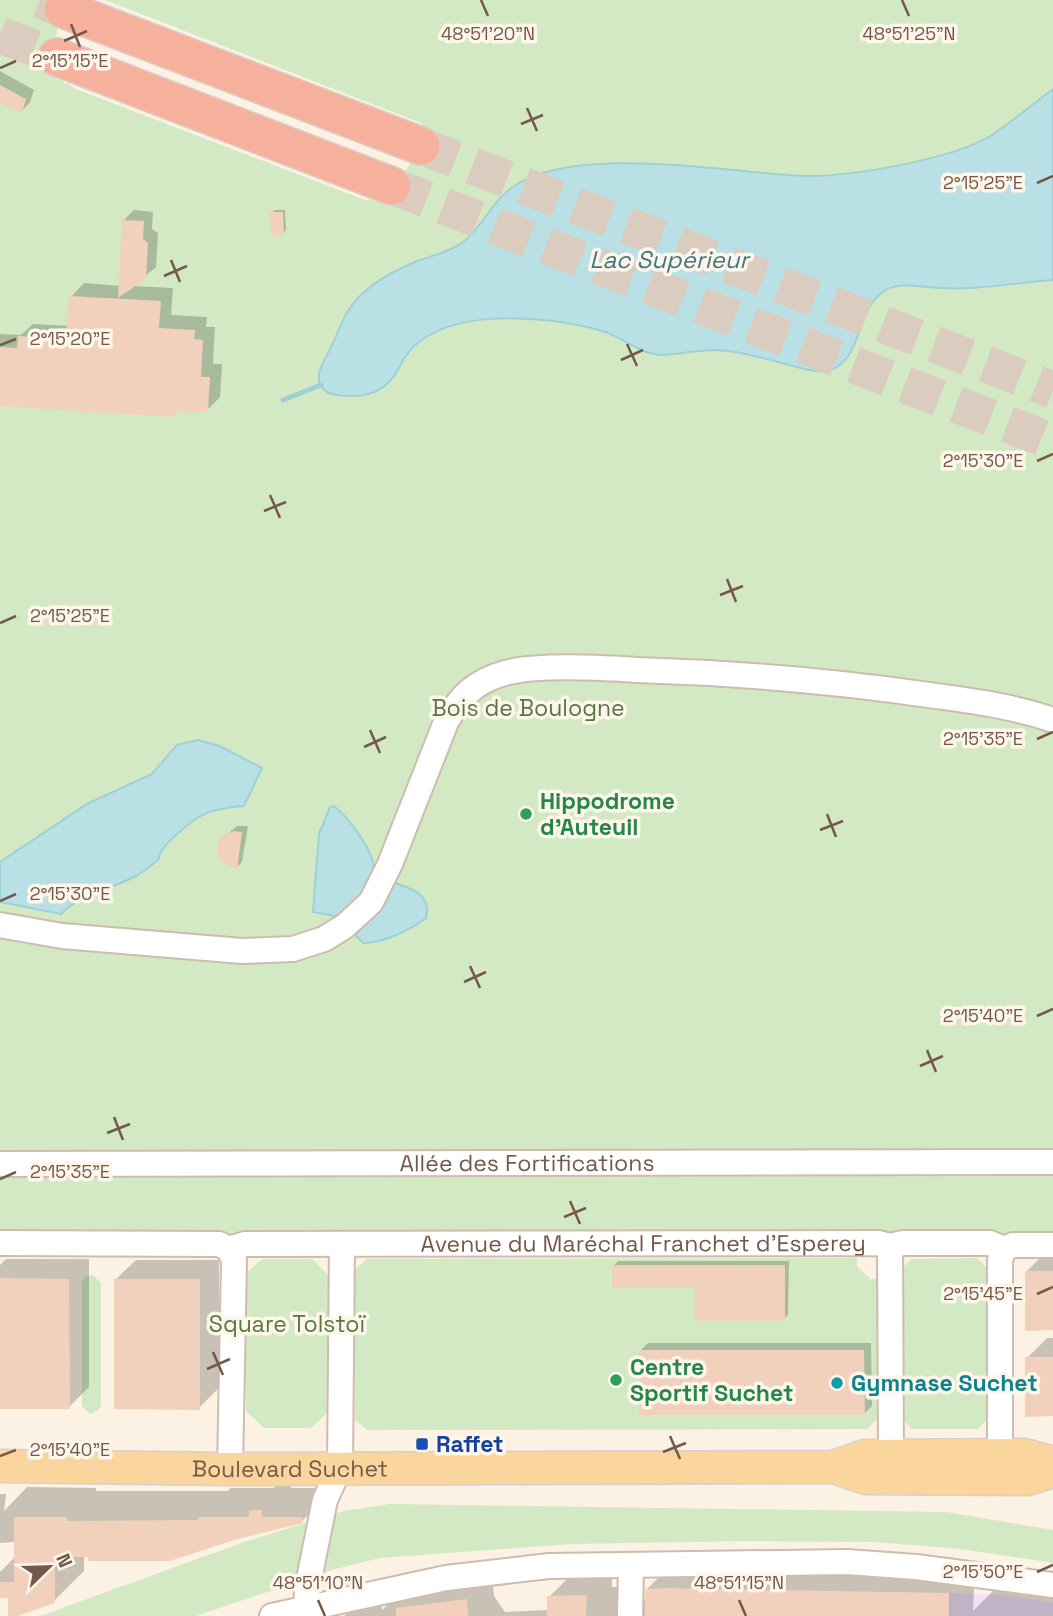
<svg xmlns="http://www.w3.org/2000/svg" width="1053" height="1616" viewBox="0 0 1053 1616" font-family="'Space Grotesk',sans-serif">
  <style>
    .education { fill: #efe1f8 }
    .green { fill: #d3e9c3 }
    .water { fill: #b9e0e5; stroke: #9fd0d7; stroke-width: 2 }
    .shadow { fill: #0003 }
    .lines { fill: none; stroke-linecap: round; stroke-linejoin: round }
    .stream { stroke: #9fd0d7; stroke-width: 5 }
    .building { fill: #f1d0bc }
    .highway-tunnel { stroke: #daccbe; stroke-width: 37; stroke-dasharray: 37 18; stroke-linecap: butt }
    .minor-casing { stroke: #cfbcae; stroke-width: 28 }
    .major-casing { stroke: #d8d0cc; stroke-width: 35 }
    .highway-casing { stroke: #d8d0cc; stroke-width: 40 }
    .minor { stroke: #fff; stroke-width: 24 }
    .major { stroke: #fad69e; stroke-width: 32 }
    .highway { stroke: #f6b19c; stroke-width: 37 }
    .ticks { fill: none; stroke: #74584a; stroke-width: 2.5 }
    .leisure-dot { fill: #2e9e5b; stroke: #fff6eb; stroke-width: 2.5 }
    .culture-dot { fill: #0f9aa8; stroke: #fff6eb; stroke-width: 2.5 }
    .transit-dot { fill: #1a4fb4; stroke: #fff6eb; stroke-width: 2.5 }
    .labels { text-anchor: middle; stroke-width: 7; stroke-linejoin: round; paint-order: stroke }
    .park-label { font-size: 23px; fill: #547a42; stroke: #fff6eb }
    .leisure-label { font-size: 23px; font-weight: bold; fill: #27864d; stroke: #fff6eb; text-anchor: start }
    .street-label { font-size: 23px; fill: #74584a; stroke: #fff6eb }
    .culture-label { font-size: 23px; font-weight: bold; fill: #0d838f; stroke: #fff6eb; text-anchor: start }
    .transit-label { font-size: 23px; font-weight: bold; fill: #164399; stroke: #fff6eb; text-anchor: start }
    .water-label { font-size: 24px; font-style: italic; fill: #417781; stroke: #fff6eb }
    .ticks-label { font-size: 18px; text-anchor: middle; fill: #74584a; stroke: #fff6eb; stroke-width: 7; stroke-linejoin: round; paint-order: stroke }
  </style>
  <rect width="100%" height="100%" fill="#fcf2e4"/>
  <polygon class="education" points="949,1593 1006,1595 1053,1603 1053,1616 949,1616"/>
  <g class="green">
    <path d="M 0,0 L 63,0 C 59,26 46,63 65,84 L 67,83 L 76,89 L 365,200 L 380,198 L 391,191 L 425,143 L 426,134 L 421,123 L 105,0 L 1053,0 L 1053,1235 L 0,1234 Z"/>
    <polygon points="857,1258 857,1266 870,1279 877,1279 877,1419 867,1429 367,1430 355,1420 354,1271 366,1259"/>
    <polygon points="978,1258 986,1267 986,1421 978,1429 912,1429 904,1421 903,1267 911,1259"/>
    <polygon points="262,1259 312,1259 328,1275 328,1412 311,1428 264,1428 246,1411 245,1274"/>
    <polygon points="93,1275 101,1283 101,1406 97,1411 90,1414 82,1406 82,1281 86,1276"/>
    <polygon points="390,1504 946,1512 1053,1530 1053,1563 961,1549 875,1542 743,1541 573,1544 380,1558 335,1569 196,1616 40,1616 244,1542 344,1511"/>
  </g>
  <g class="water">
    <path d="M 1053,89 L 1053,280 C 1010,283 970,292 927,287 C 914,286 898,283 886,290 C 856,306 863,360 830,370 C 819,373 807,370 797,367 C 769,360 743,351 714,350 C 697,350 681,354 664,355 C 639,355 624,337 602,331 C 546,315 430,303 400,366 C 388,390 371,397 346,396 C 338,395 328,395 322,388 C 313,376 325,360 330,349 C 337,337 340,323 348,311 C 362,288 391,272 415,262 C 430,256 449,252 462,243 C 482,228 492,201 513,187 C 576,143 728,173 804,176 C 850,177 954,159 992,135 C 1013,121 1033,104 1053,89 Z"/>
    <path d="M 198,740 L 220,746 L 262,768 L 244,806 C 209,809 199,813 174,837 C 167,844 160,850 158,860 C 151,865 144,872 136,876 C 110,890 82,892 61,914 L 0,902 L 0,862 L 87,804 L 152,774 L 177,745 Z"/>
    <path d="M 334,806 C 347,816 378,855 373,872 C 368,890 354,905 340,917 L 313,912 L 319,834 L 330,807 Z"/>
    <path d="M 389,881 C 409,888 432,892 426,918 C 410,930 384,943 363,943 L 355,935 L 369,919 Z"/>
  </g>
  <g class="shadow">
    <polygon points="0,71 34,90 30,102 22,111 0,102"/>
    <polygon points="134,210 153,212 152,229 158,233 156,267 133,286 173,288 171,315 207,317 206,327 215,327 213,364 222,364 220,397 207,410 179,410 171,415 0,405 0,334 21,335 33,324 69,326 71,297 84,283 121,286 124,220"/>
    <polygon points="274,210 285,210 286,230 283,233 272,213"/>
    <polygon points="237,826 248,826 242,862 236,868 225,836"/>
    <polygon points="1046,1252 1053,1252 1053,1329 1026,1272"/>
    <polygon points="6,1259 89,1259 89,1387 69,1407 0,1407 0,1265"/>
    <polygon points="136,1260 219,1260 219,1388 199,1408 116,1279"/>
    <polygon points="618,1261 789,1261 788,1315 784,1319 697,1286 613,1266"/>
    <polygon points="1047,1338 1053,1338 1053,1415 1027,1358"/>
    <polygon points="648,1343 871,1343 872,1406 864,1414 640,1351"/>
    <polygon points="281,1481 291,1481 291,1488 332,1488 332,1491 302,1521 84,1555 84,1571 54,1601 13,1616 10,1616 9,1596 0,1596 0,1572 15,1557 15,1542 0,1543 0,1494 6,1494 4,1511 27,1487 96,1488 96,1491 228,1491 230,1488 273,1488"/>
    <polygon points="673,1563 975,1568 973,1611 1003,1581 1038,1593 1048,1599 1053,1597 1053,1616 344,1616 362,1598 380,1594 382,1610 407,1585 492,1575 494,1596 505,1612 549,1610 549,1597 575,1571 612,1571 612,1587 641,1587 643,1598 646,1601 647,1589"/>
  </g>
  <g class="lines">
    <polyline class="stream" points="283,400 321,385"/>
  </g>
  <g class="building">
    <polygon points="0,85 26,99 22,113 0,104"/>
    <polygon points="270,212 283,212 284,235 271,235"/>
    <polygon points="122,220 144,221 143,239 148,243 146,279 118,298"/>
    <polygon points="69,296 161,301 159,328 195,330 194,339 203,340 201,377 210,377 208,412 177,411 177,414 172,413 172,417 0,406 0,347 17,348 18,336 66,339"/>
    <polygon points="234,831 242,832 237,870 222,863 217,851 220,839 225,834"/>
    <polygon points="612,1265 785,1265 785,1321 695,1321 695,1288 612,1288"/>
    <polygon points="1025,1271 1053,1271 1053,1330 1025,1331"/>
    <polygon points="0,1278 69,1279 70,1409 0,1409"/>
    <polygon points="114,1279 200,1279 200,1410 114,1409"/>
    <polygon points="639,1350 864,1350 865,1415 639,1415"/>
    <polygon points="1025,1357 1053,1357 1053,1416 1025,1417"/>
    <polygon points="249,1510 262,1510 262,1517 302,1517 303,1523 234,1540 170,1561 88,1561 88,1557 55,1557 55,1603 18,1616 8,1616 8,1598 0,1598 0,1582 14,1582 14,1517 67,1517 67,1521 198,1520 198,1517 249,1517"/>
    <polygon points="668,1588 949,1593 949,1616 645,1616 645,1589"/>
    <polygon points="584,1595 587,1596 586,1616 547,1616 547,1596"/>
    <polygon points="467,1599 468,1616 396,1616 396,1608"/>
  </g>
  <g class="lines">
    <g class="highway-tunnel">
      <polyline points="40,0 63,9"/>
      <polyline points="0,35 57,57"/>
      <polyline points="421,146 1053,390"/>
      <polyline points="392,186 1053,442"/>
    </g>
    <g class="minor-casing">
      <g id="minor">
        <path d="M 0,925 L 62,936 L 242,951 L 293,949 L 324,939 L 345,926 L 371,902 L 390,864 L 446,722 C 460,696 476,681 505,673 C 538,664 602,668 638,670 C 735,673 832,681 929,695 C 971,701 1013,706 1053,720"/>
        <path id="s1" d="M 0,1164 L 1053,1162"/>
        <polyline points="0,1243 219,1244 229,1249"/>
        <polyline points="890,1246 891,1456"/>
        <path id="s2" d="M 229,1249 L 245,1244 L 879,1243 L 890,1246 L 903,1243 L 990,1243 L 1004,1249 L 1013,1245 L 1053,1245"/>
        <polyline points="229,1249 234,1260 230,1469"/>
        <polyline points="1000,1456 1000,1260 1004,1249"/>
        <polyline points="272,1616 446,1578 549,1566 847,1562 916,1567 1053,1585"/>
        <polyline points="306,1616 307,1589 325,1500 340,1467 342,1244"/>
        <polyline points="630,1616 631,1565"/>
      </g>
    </g>
    <g class="major-casing">
      <g id="major">
        <path id="s3" d="M 0,1466 L 230,1469 L 833,1467 L 865,1456 L 1025,1455 L 1053,1463"/>
        <polyline points="833,1467 866,1478 1028,1479 1053,1471"/>
      </g>
    </g>
    <g class="highway-casing">
      <g id="highway">
        <polyline points="63,9 421,146"/>
        <polyline points="57,57 392,186"/>
      </g>
    </g>
    <use href="#minor" class="minor"/>
    <use href="#major" class="major"/>
    <use href="#highway" class="highway"/>
  </g>
  <path class="ticks" d="M 481,0 L 488,16M 902,0 L 909,16M 71,24 L 80,47M 64,41 L 87,31M 0,68 L 16,61M 527,108 L 537,131M 521,124 L 543,115M 1037,183 L 1053,176M 171,260 L 180,282M 164,276 L 187,266M 627,344 L 637,366M 0,345 L 16,339M 621,360 L 643,350M 1037,461 L 1053,454M 270,495 L 280,518M 264,511 L 286,502M 727,579 L 736,602M 720,595 L 743,586M 0,623 L 16,616M 370,730 L 380,753M 1037,739 L 1053,732M 364,747 L 386,737M 827,814 L 836,837M 820,830 L 843,821M 0,901 L 16,894M 470,966 L 480,988M 464,982 L 486,972M 1037,1016 L 1053,1009M 927,1050 L 936,1072M 920,1066 L 943,1056M 114,1117 L 123,1140M 107,1133 L 130,1124M 0,1179 L 16,1172M 570,1201 L 580,1224M 564,1217 L 586,1208M 1037,1294 L 1053,1287M 213,1352 L 223,1375M 207,1369 L 230,1359M 670,1436 L 680,1459M 663,1452 L 686,1443M 0,1456 L 16,1450M 1037,1572 L 1053,1565M 318,1600 L 325,1616M 739,1600 L 746,1616"/>
  <g class="leisure-dot">
    <circle cx="526" cy="814" r="7"/>
    <circle cx="616" cy="1380" r="7"/>
  </g>
  <circle class="culture-dot" cx="837" cy="1383" r="7"/>
  <rect class="transit-dot" x="415" y="1437" width="14" height="14" rx="3.5"/>
  <g class="labels">
    <g class="park-label">
      <text x="528" y="716">Bois de Boulogne</text>
      <text x="287" y="1332">Square Tolstoï</text>
    </g>
    <g class="leisure-label">
      <text x="540" y="809">Hippodrome<tspan x="540" dy="26">d'Auteuil</tspan></text>
      <text x="630" y="1375">Centre<tspan x="630" dy="26">Sportif Suchet</tspan></text>
    </g>
    <g class="street-label">
      <text dy="8" stroke="none"><textPath href="#s1" startOffset="527">Allée des Fortifications</textPath></text>
      <text dy="8" stroke="none"><textPath href="#s2" startOffset="415">Avenue du Maréchal Franchet d'Esperey</textPath></text>
      <text dy="8" stroke="none"><textPath href="#s3" startOffset="290">Boulevard Suchet</textPath></text>
    </g>
    <g class="culture-label">
      <text x="851" y="1391">Gymnase Suchet</text>
    </g>
    <g class="transit-label">
      <text x="436" y="1452">Raffet</text>
    </g>
    <g class="water-label">
      <text x="669" y="268">Lac Supérieur</text>
    </g>
  </g>
  <g class="ticks-label">
    <text x="488" y="40">48°51'20"N</text>
    <text x="909" y="40">48°51'25"N</text>
    <text x="70" y="67">2°15'15"E</text>
    <text x="983" y="189">2°15'25"E</text>
    <text x="70" y="345">2°15'20"E</text>
    <text x="983" y="467">2°15'30"E</text>
    <text x="70" y="622">2°15'25"E</text>
    <text x="983" y="745">2°15'35"E</text>
    <text x="70" y="900">2°15'30"E</text>
    <text x="983" y="1022">2°15'40"E</text>
    <text x="70" y="1178">2°15'35"E</text>
    <text x="983" y="1300">2°15'45"E</text>
    <text x="70" y="1456">2°15'40"E</text>
    <text x="983" y="1578">2°15'50"E</text>
    <text x="318" y="1589">48°51'10"N</text>
    <text x="739" y="1589">48°51'15"N</text>
  </g>
  <g transform="translate(49 1567) rotate(67)" stroke="#fff6eb" stroke-width="5" paint-order="stroke">
  <path d="M0-5L12 26L0 18L-12 26Z" fill="#74584a"/>
  <text y="-10" font-size="19" font-weight="bold" text-anchor="middle" fill="#74584a">N</text>
  </g>
</svg>
